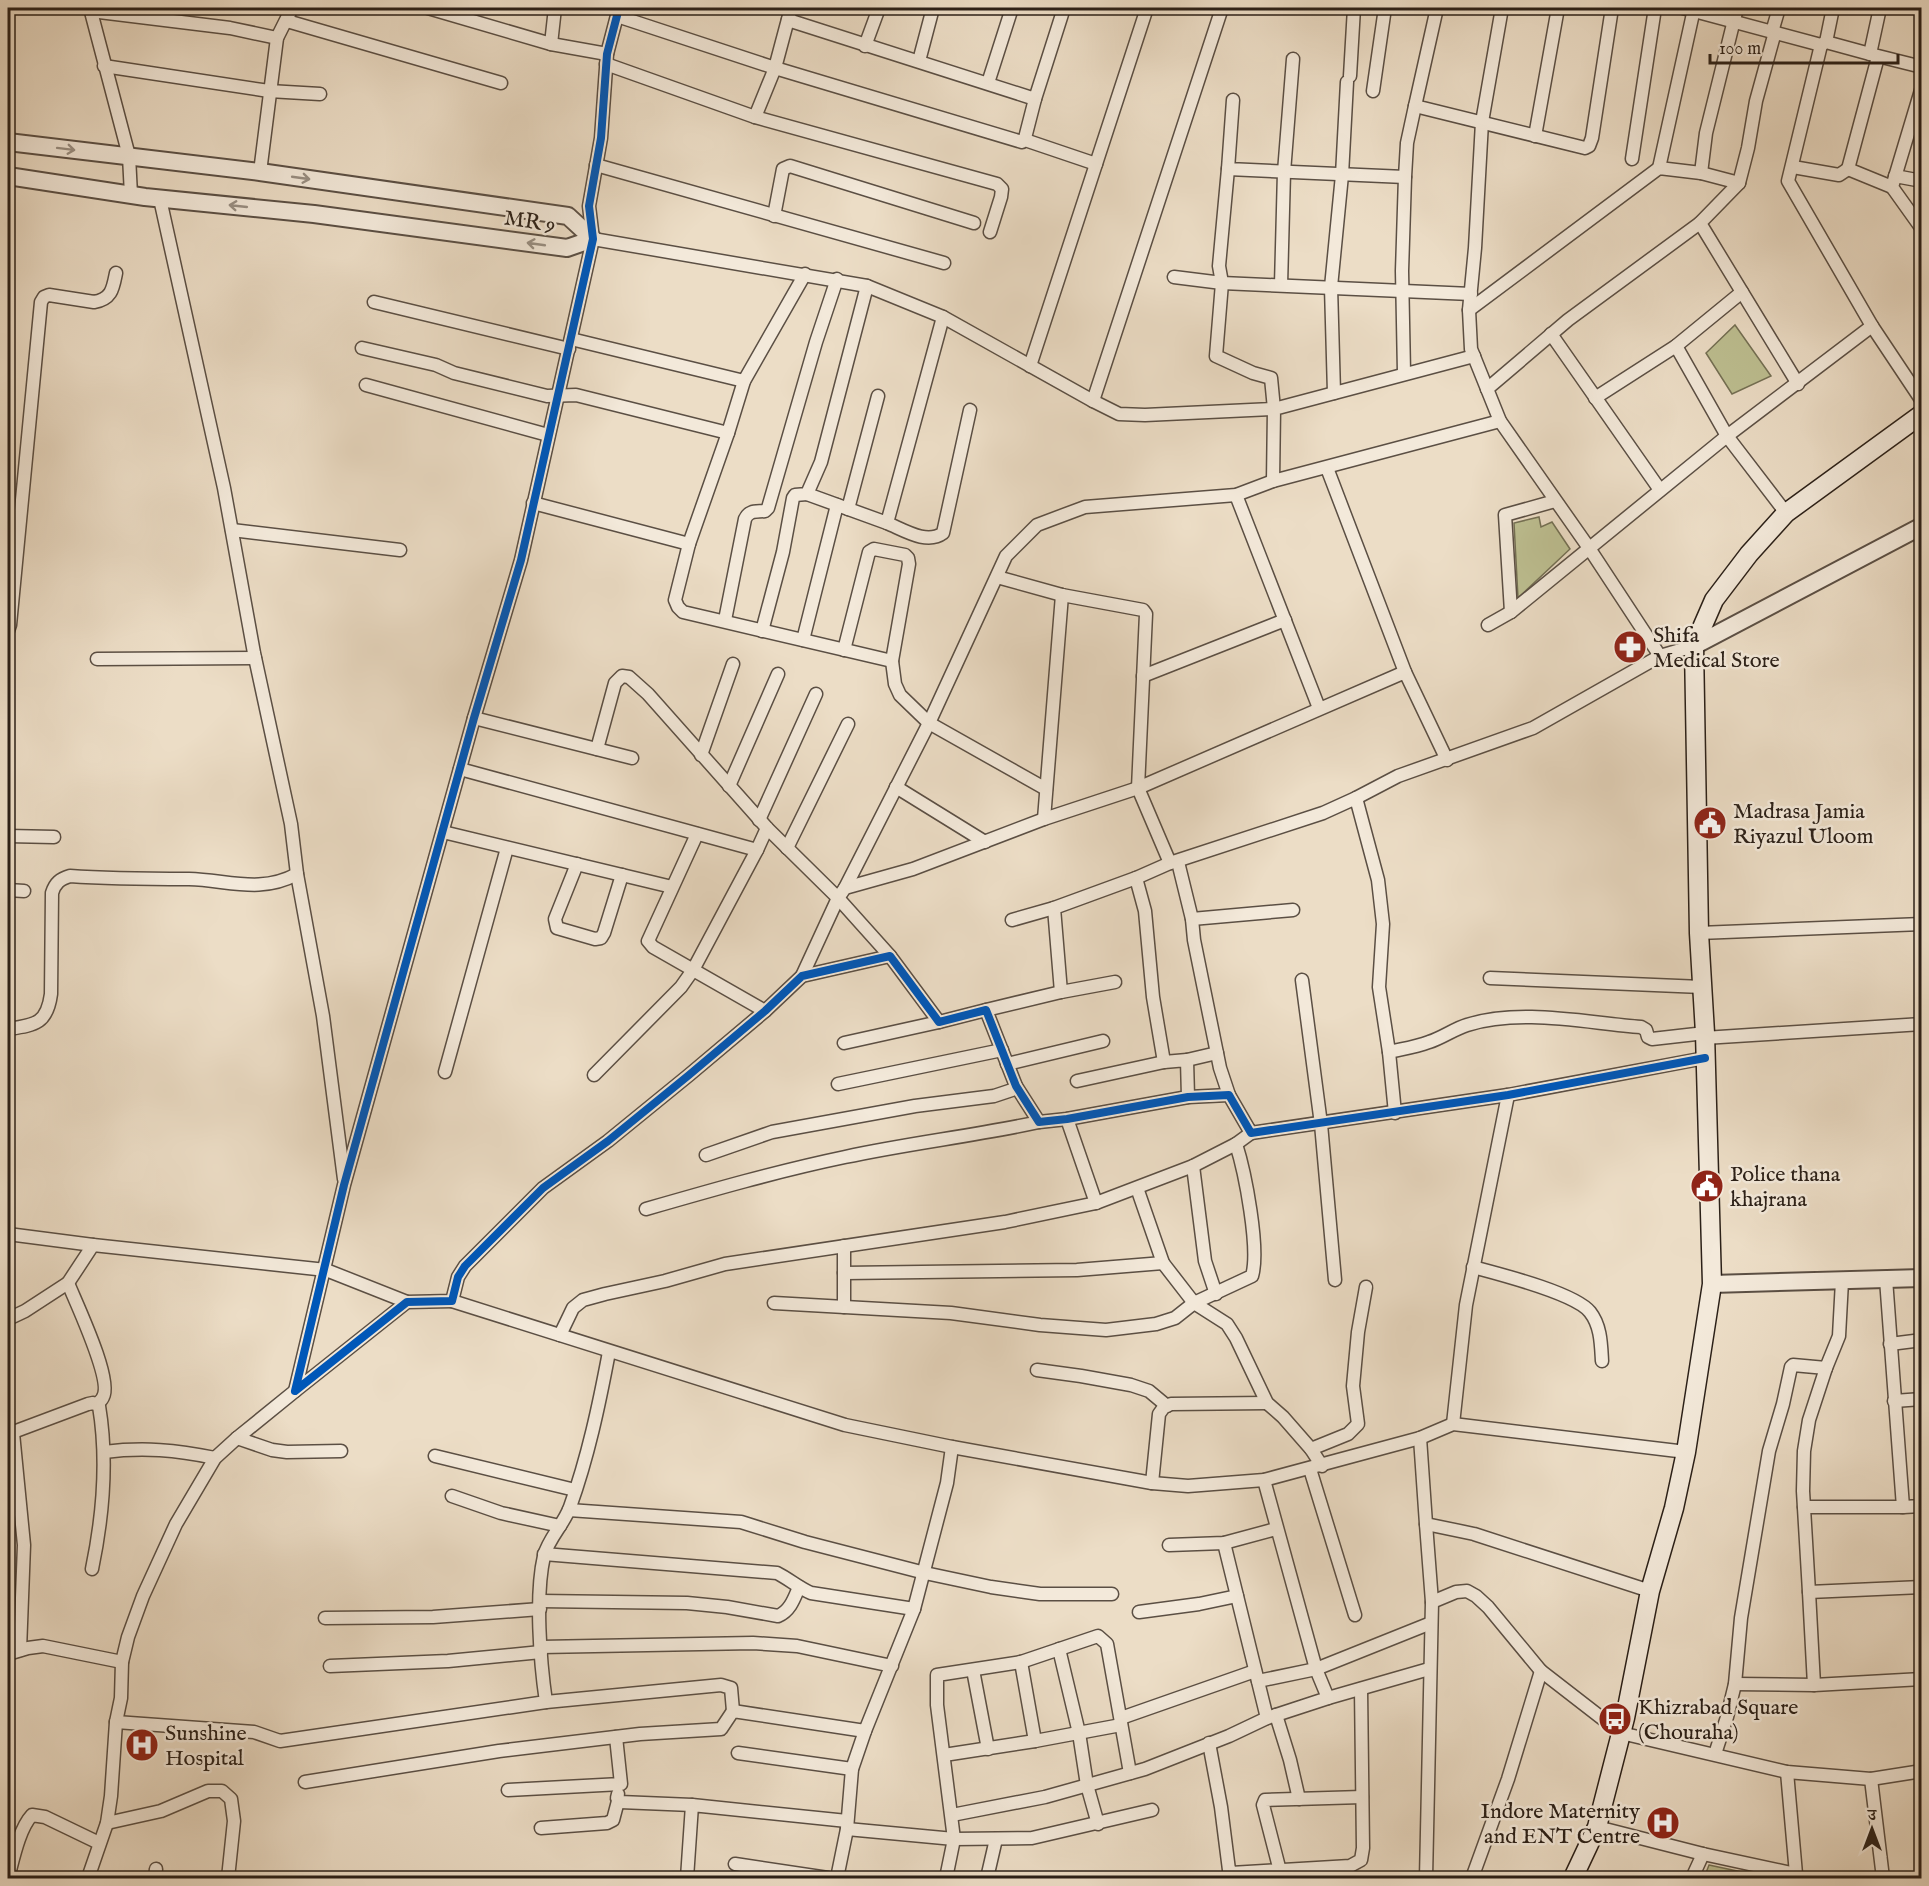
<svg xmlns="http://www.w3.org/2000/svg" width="1929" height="1886" viewBox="0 0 1929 1886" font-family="'IM FELL English','Noto Serif Devanagari',serif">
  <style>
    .green { fill: #bdbf91; stroke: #747054; stroke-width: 1.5 }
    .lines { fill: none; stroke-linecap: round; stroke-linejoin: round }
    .minor-casing { stroke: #5b4f44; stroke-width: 15 }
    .tertiary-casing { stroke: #5b4f44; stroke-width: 20 }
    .secondary-casing { stroke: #2b2018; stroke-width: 21 }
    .minor { stroke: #f3e9da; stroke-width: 12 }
    .tertiary { stroke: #f3e9da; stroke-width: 16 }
    .secondary { stroke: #f3e9da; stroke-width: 18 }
    .cycleway-casing { stroke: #f3e9da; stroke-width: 11 }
    .cycleway { stroke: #0057b8; stroke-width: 8 }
    .oneway { stroke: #998f83 }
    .labels { text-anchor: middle; stroke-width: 5; stroke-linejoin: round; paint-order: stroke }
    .street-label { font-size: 22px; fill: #2b2018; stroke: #f3e9da }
    .poi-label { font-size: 22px; fill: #2b2018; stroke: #f3e9da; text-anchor: start }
  </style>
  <rect width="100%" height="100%" fill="#ecddc6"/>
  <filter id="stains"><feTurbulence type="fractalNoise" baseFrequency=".00333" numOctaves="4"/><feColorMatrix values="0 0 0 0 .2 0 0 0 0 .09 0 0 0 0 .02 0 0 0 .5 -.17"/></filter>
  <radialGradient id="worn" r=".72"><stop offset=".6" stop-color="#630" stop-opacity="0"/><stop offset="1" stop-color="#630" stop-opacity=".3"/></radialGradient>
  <g class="green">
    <polygon points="1735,325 1771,376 1732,394 1706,353"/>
    <polygon points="1539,517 1541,527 1552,522 1570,549 1518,598 1514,523"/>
    <polygon points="1709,1865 1770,1878 1704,1878"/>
  </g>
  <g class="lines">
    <g class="minor-casing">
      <g id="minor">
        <polyline points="90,8 129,156 131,195"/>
        <polyline points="428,8 551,44 607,54"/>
        <polyline points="619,8 607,54 601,138 589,206 593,239 521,560 474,718 344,1185 295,1391 407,1302 452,1301 458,1277 465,1266 543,1188 608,1141 689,1075 765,1011 802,976 890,956 939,1022 986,1010 1016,1086 1039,1122 1067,1119 1188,1097 1229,1095 1251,1133 1508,1095 1705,1058"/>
        <polyline points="1437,8 1415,106 1585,148 1589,146 1592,138 1612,8"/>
        <polyline points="1502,8 1482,122 1475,248 1469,310 1471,349 1500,421 1589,548 1660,656"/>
        <polyline points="1683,8 1821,45 1826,42 1870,54"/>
        <polyline points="1880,8 1870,54 1922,67"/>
        <polyline points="91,11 230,28 277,38"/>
        <polyline points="617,16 775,68 791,8"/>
        <polyline points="788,20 1035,99"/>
        <polyline points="287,21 501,83"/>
        <polyline points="1772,32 1779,8"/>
        <polyline points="1775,32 1756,101 1748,148 1739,183 1700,223 1798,384"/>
        <polyline points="1826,42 1833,8"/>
        <polyline points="551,44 555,8"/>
        <polyline points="1821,45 1788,181 1872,326 1922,401"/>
        <polyline points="865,46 879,8"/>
        <polyline points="1878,57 1848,169 1892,187"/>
        <polyline points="919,61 933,8"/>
        <polyline points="606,64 755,117 997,184 1002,189 1001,197 990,232"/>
        <polyline points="104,66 269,91 320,94"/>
        <polyline points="1350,76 1354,8"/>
        <polyline points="988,83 1012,8"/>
        <polyline points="1922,87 1892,187 1922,229"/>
        <polyline points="1373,91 1385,8"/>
        <polyline points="1233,100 1228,169 1405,177"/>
        <polyline points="755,117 775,68 1022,142 1025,138 1035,99 1064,8"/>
        <polyline points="1535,136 1558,8"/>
        <polyline points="1025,140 1096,164"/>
        <polyline points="1632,159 1655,8"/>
        <polyline points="596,165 944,263"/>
        <polyline points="1793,167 1839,175 1848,169"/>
        <polyline points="1659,168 1694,9"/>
        <polyline points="260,172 277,38 292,8"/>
        <polyline points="1701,173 1706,133 1737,8"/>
        <polyline points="1895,176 1922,181"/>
        <polyline points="160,199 224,488 254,653 291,824 297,874 323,1016 344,1179"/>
        <polyline points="774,216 783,169 790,166 974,223"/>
        <polyline points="593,239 867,286 943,317 1093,401 1119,414 1145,415 1274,409 1271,378 1253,373 1216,356 1222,283 1219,266 1228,169"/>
        <polyline points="1174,277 1222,283 1471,294"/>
        <polyline points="1281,285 1284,172 1293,59"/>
        <polyline points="374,302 569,349"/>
        <polyline points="1469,310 1659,168 1701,173 1739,183"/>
        <polyline points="1551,334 1660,490"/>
        <polyline points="571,339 744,381"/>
        <polyline points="1676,346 1727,436 1786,513"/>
        <polyline points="362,348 436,365 454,373 547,396 576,395 728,433 744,381 805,274"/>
        <polyline points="1030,366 1147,8"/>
        <polyline points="1404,373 1402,271 1405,177 1407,143 1415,106"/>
        <polyline points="366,385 548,435"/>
        <polyline points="1487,389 1568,320 1700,223"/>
        <polyline points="1334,393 1331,287 1342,175 1347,82"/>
        <polyline points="1595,398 1676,346 1742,292"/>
        <polyline points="1093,401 1222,8"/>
        <polyline points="1327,468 1405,672"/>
        <polyline points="1273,481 1274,409 1474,356"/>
        <polyline points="807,494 887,523 943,317"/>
        <polyline points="1236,495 1319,708"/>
        <polyline points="533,503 689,544 675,600 678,607 683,612 892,661"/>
        <polyline points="848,509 878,396"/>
        <path d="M 887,523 C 904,530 927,545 943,533 L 970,410"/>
        <polyline points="232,530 400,550"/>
        <polyline points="689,544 728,433"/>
        <polyline points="997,577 1062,595 1143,610 1146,614 1138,788 1405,672 1447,760"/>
        <polyline points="1511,612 1505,515 1555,501"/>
        <path d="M 725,620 L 745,519 C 749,510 756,512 765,511 L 768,508 L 816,342 L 837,279"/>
        <polyline points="1488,625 1511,612 1727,436 1872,326"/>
        <path d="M 8,631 L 10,625 L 41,302 L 44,297 L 49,295 L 94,302 C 112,299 113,288 116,273"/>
        <polyline points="762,631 783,552 793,498 795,495 807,494 821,462 867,286"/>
        <polyline points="803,640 837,505"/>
        <polyline points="844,650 869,552 874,549 905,555 908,558 909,564 892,661 895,684 900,695 929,723 1046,789"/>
        <polyline points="97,659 255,658"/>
        <polyline points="1143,676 1285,620"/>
        <polyline points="474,718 632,758"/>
        <polyline points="597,749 615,683 622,676 629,677 648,694 767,828 838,898 890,956"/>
        <polyline points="701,755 733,664"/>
        <polyline points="460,769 757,850 767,828"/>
        <polyline points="729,786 778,674"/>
        <polyline points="896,787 985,842"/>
        <polyline points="1356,798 1378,880 1383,924 1379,987 1389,1052 1395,1113"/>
        <polyline points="1044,819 1062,595"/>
        <polyline points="759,820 816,694"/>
        <polyline points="443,832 672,887"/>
        <polyline points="697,834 648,941 653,947 765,1011"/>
        <polyline points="8,836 54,837"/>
        <polyline points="787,848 848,724"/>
        <polyline points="1178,862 1192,919 1194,940 1220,1068 1229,1095"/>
        <polyline points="577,864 555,919 557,928 595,939 601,938 604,933 622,875"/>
        <polyline points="1136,878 1145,911 1153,997 1164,1062 1187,1060 1188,1097"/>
        <polyline points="845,888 929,723 1006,556 1037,525 1085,507 1236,495 1273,481 1500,421"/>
        <polyline points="8,890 24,891"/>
        <polyline points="1192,919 1293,910"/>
        <polyline points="1012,920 1054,908"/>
        <polyline points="1699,933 1922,924"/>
        <polyline points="802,976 838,898 845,888 913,869 1044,819 1138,788 1170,863"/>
        <polyline points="1490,978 1702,987"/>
        <polyline points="1302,980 1321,1124 1335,1280"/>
        <polyline points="1061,992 1115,982"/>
        <polyline points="986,1010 1061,992 1054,908 1136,878 1170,863 1323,813 1356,798 1398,776 1533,728 1660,656 1694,646"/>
        <path d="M 8,1029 C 35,1025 47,1024 51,994 L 52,893 C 55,883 60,879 70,876 C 110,879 149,879 189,879 C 228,880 260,894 297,874"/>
        <polyline points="1704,1038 1922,1024"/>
        <polyline points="844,1043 939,1022"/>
        <path d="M 1389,1052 C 1402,1049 1416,1047 1429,1042 C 1442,1038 1454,1029 1467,1025 C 1521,1008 1586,1023 1641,1027 L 1646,1030 L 1648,1037 L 1652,1039 L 1705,1033"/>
        <polyline points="1187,1060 1217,1053"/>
        <polyline points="1007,1064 1103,1041"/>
        <polyline points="445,1072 507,848"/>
        <polyline points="594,1075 681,987 693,970 757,850"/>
        <polyline points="1077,1081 1164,1062"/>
        <polyline points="838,1084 1002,1050"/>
        <polyline points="1067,1119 1096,1203"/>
        <polyline points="706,1155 772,1132 915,1106 994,1096 1012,1090 1016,1086"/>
        <polyline points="1193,1166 1205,1261 1216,1294"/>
        <polyline points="1137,1188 1163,1263 1194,1303 1227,1324 1236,1338 1267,1403 1283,1417 1311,1449 1322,1466"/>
        <path d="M 646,1209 C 712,1190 778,1171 845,1157 C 910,1143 974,1136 1039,1122"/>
        <polyline points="8,1234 93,1245"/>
        <path d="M 1473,1267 C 1499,1274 1575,1293 1590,1312 C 1601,1326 1601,1344 1602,1361"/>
        <polyline points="844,1273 1077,1270 1163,1263"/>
        <polyline points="1886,1279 1903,1507 1922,1506"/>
        <polyline points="1842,1281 1839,1336 1826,1368 1809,1420 1804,1451 1803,1491 1809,1592 1922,1587"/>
        <path d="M 68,1283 C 76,1303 113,1380 103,1397 C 102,1400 99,1402 97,1404"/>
        <polyline points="452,1301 845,1425 952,1447 1152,1483 1188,1486 1264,1480 1420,1438 1453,1424 1686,1452"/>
        <path d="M 774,1303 L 951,1313 L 1040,1325 L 1106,1330 L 1156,1324 L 1175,1318 L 1194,1303 L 1252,1276 C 1260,1249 1245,1172 1236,1144"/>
        <polyline points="844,1307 844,1246"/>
        <polyline points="8,1319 25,1311 68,1283 93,1245 326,1270 407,1302"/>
        <polyline points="560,1335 573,1308 583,1300 605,1294 665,1281 725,1264 1005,1222 1096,1203 1193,1166 1236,1144 1251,1133"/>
        <polyline points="1890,1344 1922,1340"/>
        <polyline points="1037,1370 1081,1376 1131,1385 1149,1391 1167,1406"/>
        <polyline points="1894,1401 1922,1399"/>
        <polyline points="1453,1424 1466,1305 1508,1095"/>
        <polyline points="13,1433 24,1545 20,1650"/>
        <path d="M 8,1434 L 88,1404 L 93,1403 L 99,1406 C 108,1460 103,1516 92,1569"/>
        <polyline points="237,1438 272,1450 287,1452 341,1451"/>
        <polyline points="1420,1438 1426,1524 1474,1534 1650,1591"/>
        <polyline points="1311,1449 1348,1434 1358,1424 1353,1386 1358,1332 1366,1287"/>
        <path d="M 104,1452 C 144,1447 176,1450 215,1458"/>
        <polyline points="435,1456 575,1490"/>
        <polyline points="1310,1469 1355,1615"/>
        <polyline points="1152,1483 1159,1414 1164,1407 1171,1404 1267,1403"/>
        <polyline points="452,1496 501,1513 560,1526"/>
        <polyline points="1804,1507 1903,1507"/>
        <polyline points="569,1510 741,1522 805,1542 925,1573 991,1587 1040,1594 1112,1594"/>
        <polyline points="1426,1524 1432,1602 1426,1878"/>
        <polyline points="1224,1543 1267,1718"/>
        <polyline points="1169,1545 1224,1543 1276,1529"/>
        <path d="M 544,1554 L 777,1573 C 789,1579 799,1588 811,1593 L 914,1609"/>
        <polyline points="1809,1592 1814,1685"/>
        <path d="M 540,1601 L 687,1603 L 727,1607 L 778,1616 C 790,1611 794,1599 799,1587"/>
        <polyline points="1432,1602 1456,1592 1467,1591 1476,1596 1488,1607 1541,1671 1621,1733 1787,1772 1871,1779 1922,1771"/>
        <polyline points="1139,1612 1199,1604 1237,1596"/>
        <polyline points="325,1618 433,1617 540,1609"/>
        <polyline points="541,1647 753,1643 797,1646 892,1666"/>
        <polyline points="1059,1649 1079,1733 1087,1785 1098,1824"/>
        <polyline points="8,1654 28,1648 43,1646 122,1662"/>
        <polyline points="1021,1662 1035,1741"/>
        <polyline points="330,1666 448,1661 541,1652"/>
        <polyline points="973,1670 988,1749"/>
        <polyline points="1258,1681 1316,1669 1431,1623"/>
        <polyline points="1735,1684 1814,1685 1922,1679"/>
        <polyline points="1328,1698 1429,1669"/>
        <polyline points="546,1702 721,1685 731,1688 733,1711"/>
        <polyline points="1276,1715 1290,1760 1299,1799"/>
        <polyline points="1121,1718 1255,1671"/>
        <path d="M 116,1722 L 254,1732 L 280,1741 L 546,1702 C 540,1661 535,1595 544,1556 C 548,1539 564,1524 570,1507 C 588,1457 599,1405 609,1352"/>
        <polyline points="1209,1743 1221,1807 1229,1870 1231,1873 1350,1866 1361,1860 1363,1848 1361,1689"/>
        <polyline points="738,1753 852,1769"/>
        <polyline points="1715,1754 1727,1717 1735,1684 1741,1618 1769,1451 1783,1404 1791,1367 1793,1365 1826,1368"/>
        <polyline points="944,1755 1035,1741 1121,1725"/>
        <polyline points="1787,1772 1796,1874"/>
        <polyline points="1871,1779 1883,1878"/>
        <polyline points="305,1782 499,1751 640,1734 721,1729 733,1711 865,1731"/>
        <polyline points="508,1790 621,1784 616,1737"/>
        <polyline points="618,1794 617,1798 620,1802 692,1805"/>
        <polyline points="952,1815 1045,1797 1145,1769 1229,1736 1267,1718 1328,1698 1316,1669 1264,1480"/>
        <polyline points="107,1823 161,1811 208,1791 222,1791 231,1799 234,1821 228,1878"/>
        <polyline points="1597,1827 1703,1854 1796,1874 1796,1878"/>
        <polyline points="541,1828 607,1823 613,1820 618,1801"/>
        <polyline points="847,1829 954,1839 1032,1838 1152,1810"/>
        <polyline points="735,1864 828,1878"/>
        <polyline points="1280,1871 1263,1805 1265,1800 1362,1797"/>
        <path d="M 8,1878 C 13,1860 19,1829 32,1815 L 45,1817 L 99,1843"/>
        <polyline points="88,1878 107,1823 111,1796 116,1722 121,1698 122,1662 128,1637 143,1596 176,1524 215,1458 237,1438 295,1391"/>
        <polyline points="155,1878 156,1869"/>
        <polyline points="687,1878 692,1805 847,1821"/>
        <polyline points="837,1878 847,1829 852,1769 865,1731 914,1609 947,1483 952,1447"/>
        <polyline points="946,1878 954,1839 937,1705 937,1675 1021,1662 1098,1636 1107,1644 1130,1773"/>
        <polyline points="987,1878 996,1839"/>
        <polyline points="1472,1878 1508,1779 1541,1671"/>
        <polyline points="1692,1878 1703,1854"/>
      </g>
    </g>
    <g class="tertiary-casing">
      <g id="tertiary">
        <polyline points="8,142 260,172 568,216 593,239 567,248 314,214 145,197 8,176"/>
        <polyline points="1694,646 1922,526"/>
        <polyline points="1712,1284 1922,1278"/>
      </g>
    </g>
    <g class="secondary-casing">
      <polyline id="secondary" points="1573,1878 1597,1827 1625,1718 1650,1591 1674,1508 1686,1452 1712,1284 1705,1033 1699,933 1694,646 1714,600 1749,554 1786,513 1922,414"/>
    </g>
    <use href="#minor" class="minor"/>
    <use href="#tertiary" class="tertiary"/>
    <use href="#secondary" class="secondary"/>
    <g class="cycleway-casing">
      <polyline id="cycleway" points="619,8 607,54 601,138 589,206 593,239 521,560 474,718 344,1185 295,1391 407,1302 452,1301 458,1277 465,1266 543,1188 608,1141 689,1075 765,1011 802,976 890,956 939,1022 986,1010 1016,1086 1039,1122 1067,1119 1188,1097 1229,1095 1251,1133 1508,1095 1705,1058"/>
    </g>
    <use href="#cycleway" class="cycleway"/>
  </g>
  <defs><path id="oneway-shaft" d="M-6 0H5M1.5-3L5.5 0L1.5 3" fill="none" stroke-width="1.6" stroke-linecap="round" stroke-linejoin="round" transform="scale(1.5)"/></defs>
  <g class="oneway">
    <use href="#oneway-shaft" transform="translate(66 149) rotate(7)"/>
    <use href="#oneway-shaft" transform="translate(301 178) rotate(8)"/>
    <use href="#oneway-shaft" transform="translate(238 206) rotate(-174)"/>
    <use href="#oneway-shaft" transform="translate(536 244) rotate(-172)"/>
  </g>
  <defs>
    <g id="pharmacy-disc" transform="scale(1.725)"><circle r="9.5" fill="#8f2418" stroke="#f3e9da"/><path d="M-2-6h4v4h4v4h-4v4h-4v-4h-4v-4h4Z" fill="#fff"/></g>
    <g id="civic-disc" transform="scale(1.725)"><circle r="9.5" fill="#8f2418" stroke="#f3e9da"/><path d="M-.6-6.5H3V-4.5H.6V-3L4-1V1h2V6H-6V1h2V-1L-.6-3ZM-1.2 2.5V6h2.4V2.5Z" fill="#fff"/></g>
    <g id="bus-disc" transform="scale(1.725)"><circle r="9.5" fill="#8f2418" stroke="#f3e9da"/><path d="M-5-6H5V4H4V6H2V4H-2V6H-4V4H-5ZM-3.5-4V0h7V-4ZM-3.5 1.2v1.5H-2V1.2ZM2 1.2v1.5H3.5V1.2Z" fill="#fff"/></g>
    <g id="hospital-disc" transform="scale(1.725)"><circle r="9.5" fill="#8f2418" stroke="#f3e9da"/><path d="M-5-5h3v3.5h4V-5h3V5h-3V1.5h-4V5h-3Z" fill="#fff"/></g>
  </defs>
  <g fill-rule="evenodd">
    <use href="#pharmacy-disc" x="1630" y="647"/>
    <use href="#civic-disc" x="1710" y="823"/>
    <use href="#civic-disc" x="1707" y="1186"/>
    <use href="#bus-disc" x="1615" y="1719"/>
    <use href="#hospital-disc" x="142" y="1745"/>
    <use href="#hospital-disc" x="1663" y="1823"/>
  </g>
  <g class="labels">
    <g class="street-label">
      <text transform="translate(530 220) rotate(8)" y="8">MR 9</text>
    </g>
    <g class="poi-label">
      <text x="1653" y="642">Shifa<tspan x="1653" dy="25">Medical Store</tspan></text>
      <text x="1733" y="818">Madrasa Jamia<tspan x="1733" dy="25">Riyazul Uloom</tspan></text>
      <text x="1730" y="1181">Police thana<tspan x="1730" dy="25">khajrana</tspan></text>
      <text x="1638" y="1714">Khizrabad Square<tspan x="1638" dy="25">(Chouraha)</tspan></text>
      <text x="165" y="1740">Sunshine<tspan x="165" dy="25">Hospital</tspan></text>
      <text x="1640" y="1818" text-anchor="end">Indore Maternity<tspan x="1640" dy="25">and ENT Centre</tspan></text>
    </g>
  </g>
  <rect width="1929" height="1886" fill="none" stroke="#ecddc6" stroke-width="30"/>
  <rect x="9" y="9" width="1911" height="1868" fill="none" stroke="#2b2018" stroke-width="3"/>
  <rect x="15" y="15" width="1899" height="1856" fill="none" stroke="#2b2018" stroke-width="1.5"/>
  <g transform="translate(1872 1829)" stroke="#f3e9da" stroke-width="4.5" paint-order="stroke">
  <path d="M0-4.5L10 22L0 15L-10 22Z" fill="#2b2018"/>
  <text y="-9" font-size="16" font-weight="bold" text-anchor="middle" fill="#2b2018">उ</text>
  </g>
  <path d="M1710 54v9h188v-9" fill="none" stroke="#2b2018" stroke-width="3"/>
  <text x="1719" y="54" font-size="18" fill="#2b2018" stroke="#f3e9da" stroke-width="4.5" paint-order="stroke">100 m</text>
  <rect width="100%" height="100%" filter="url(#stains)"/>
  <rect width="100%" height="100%" fill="url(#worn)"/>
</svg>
